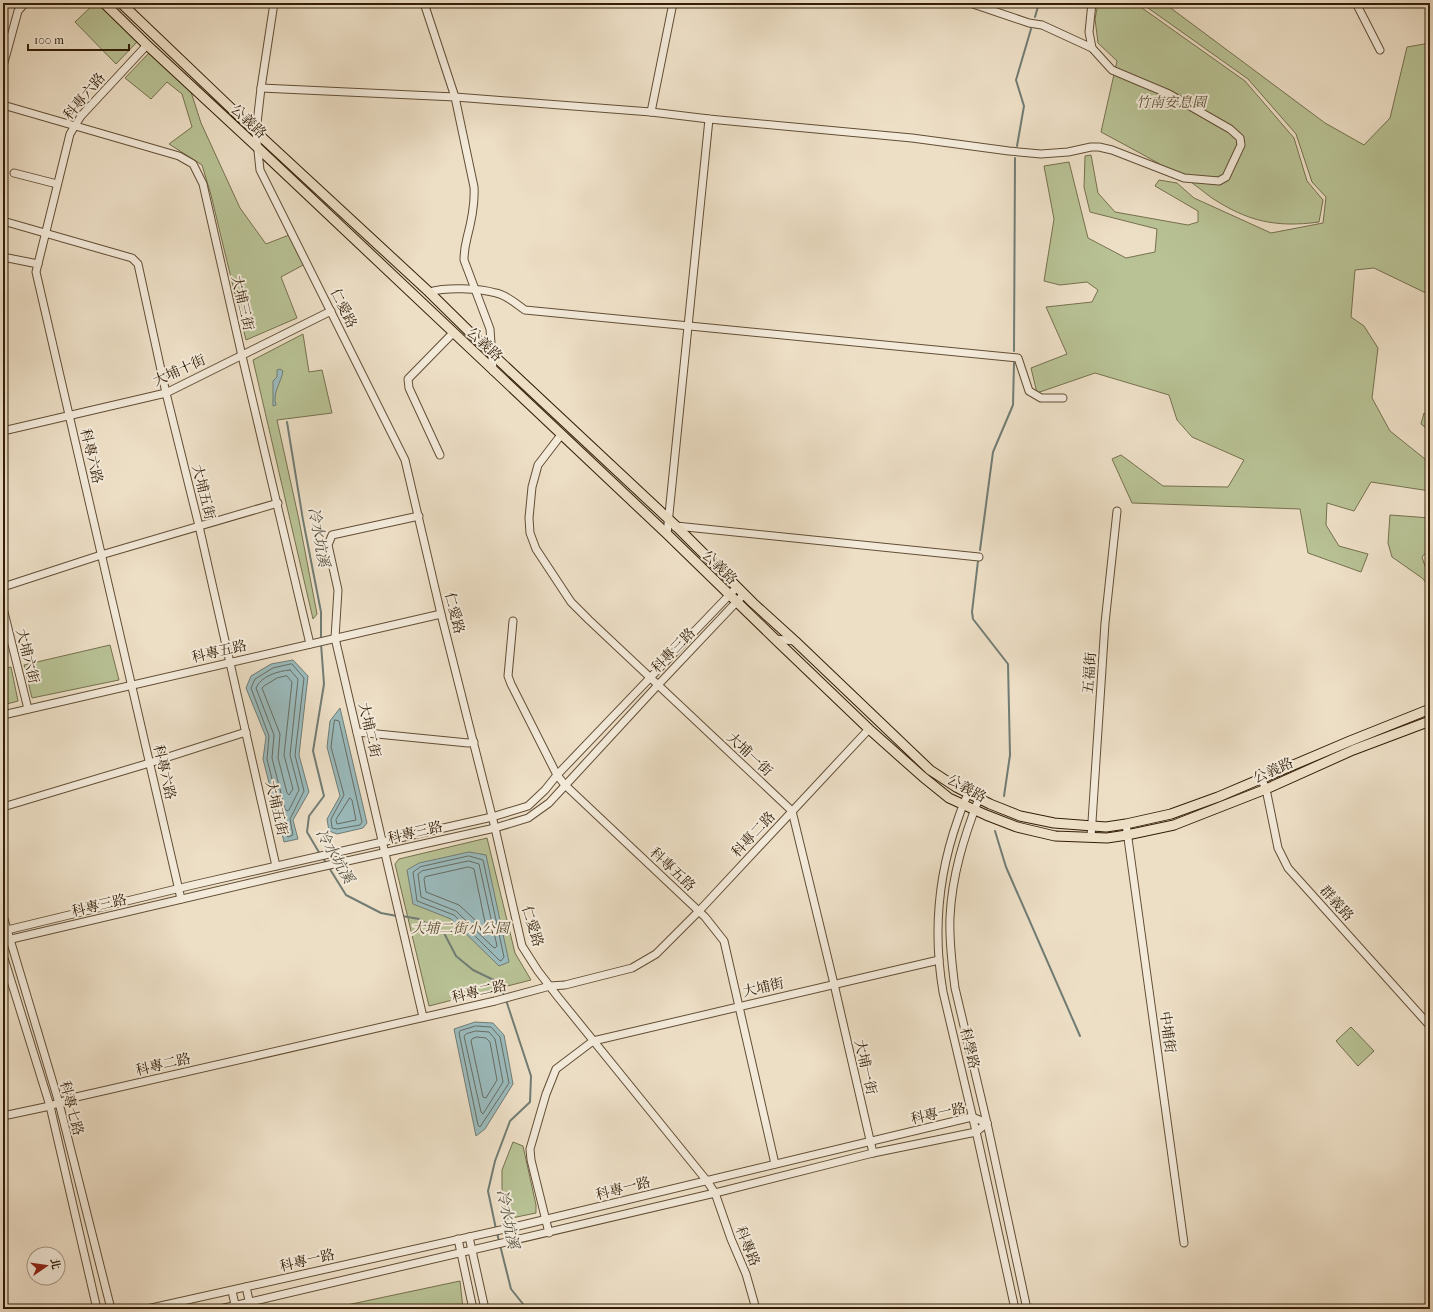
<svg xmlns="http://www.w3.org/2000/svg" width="1433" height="1312" viewBox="0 0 1433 1312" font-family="'IM FELL French Canon','Noto Serif TC',serif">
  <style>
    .green { fill: #b8c295; stroke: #76704e }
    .water { fill: #9bbbbd; stroke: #717c74 }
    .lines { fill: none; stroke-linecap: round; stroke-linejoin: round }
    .shore { stroke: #676c62; stroke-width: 1 }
    .stream { stroke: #717c74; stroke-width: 2 }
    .minor-casing { stroke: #624e36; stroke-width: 9 }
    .major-casing { stroke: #331e06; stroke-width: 11 }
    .minor { stroke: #f3eada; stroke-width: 7 }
    .major { stroke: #eddfc6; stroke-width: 9 }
    .labels { text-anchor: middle; stroke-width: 4; stroke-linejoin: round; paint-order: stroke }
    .street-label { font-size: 14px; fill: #331e06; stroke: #f3eada }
    .park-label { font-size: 14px; font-style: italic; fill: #5b4f31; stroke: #f3eada }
    .water-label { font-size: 15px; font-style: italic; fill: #524d3d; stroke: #f3eada }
  </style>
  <rect width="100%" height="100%" fill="#eddfc6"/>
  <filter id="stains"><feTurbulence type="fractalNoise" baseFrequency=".005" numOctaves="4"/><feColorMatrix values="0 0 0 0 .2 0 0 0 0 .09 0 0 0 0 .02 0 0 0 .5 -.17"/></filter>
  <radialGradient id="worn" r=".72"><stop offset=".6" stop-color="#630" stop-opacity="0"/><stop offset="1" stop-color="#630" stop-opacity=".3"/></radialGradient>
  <g class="green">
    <polygon points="95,3 99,3 137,42 116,64 75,22"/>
    <path d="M 1098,3 L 1135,3 L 1245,81 L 1294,138 L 1307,181 L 1323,200 L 1319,222 C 1276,228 1247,221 1212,198 C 1202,191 1194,183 1184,178 C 1157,162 1129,147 1101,132 L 1117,61 L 1098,43 L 1095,19 Z"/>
    <polygon points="1141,3 1164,3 1325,123 1364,145 1390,118 1407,47 1430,43 1430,295 1374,268 1355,270 1351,317 1364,326 1378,348 1372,398 1390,431 1430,463 1430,491 1371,482 1354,511 1327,503 1326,525 1339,546 1368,554 1361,572 1308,553 1300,509 1132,503 1112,459 1121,455 1163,486 1228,487 1244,460 1192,437 1177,420 1169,395 1095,373 1037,393 1031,368 1067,354 1046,307 1092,302 1098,290 1087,282 1060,285 1044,281 1054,219 1044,166 1069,162 1088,238 1126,258 1155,252 1157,229 1090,212 1084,187 1085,156 1091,155 1098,193 1115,212 1188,225 1198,222 1198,211 1155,186 1159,180 1177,183 1194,198 1271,233 1323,223 1326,197 1312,182 1296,134 1248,79"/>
    <polygon points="149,53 191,92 201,123 240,208 266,244 289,235 305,264 281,277 297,318 246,340 211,195 202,165 169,144 192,127 182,94 167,82 151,99 125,78"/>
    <polygon points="303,334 309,372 322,370 332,413 277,420 299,520 317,614 313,619 253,360"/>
    <polygon points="1424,413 1430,418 1430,431 1421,424"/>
    <polygon points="1390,515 1430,518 1430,548 1422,557 1425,566 1430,568 1430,587 1422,578 1392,557 1388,543"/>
    <polygon points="110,645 119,680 32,698 24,665"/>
    <polygon points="11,667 18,701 3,705 3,669"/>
    <polygon points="487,838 515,953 531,980 429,1006 395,864 399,859"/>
    <polygon points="1351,1027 1374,1051 1358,1066 1336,1041"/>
    <polygon points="513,1142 523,1146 536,1205 536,1213 507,1219 502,1198 502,1170"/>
    <polygon points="460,1281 463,1309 328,1309"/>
  </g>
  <g class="water">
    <path d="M 280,369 L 283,371 C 281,383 272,393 276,405 L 273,406 L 273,381 L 277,377 L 277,370 Z"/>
    <polygon points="293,660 308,676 299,755 309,792 293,820 298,839 284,842 263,759 266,737 246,688 251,676 271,664"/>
    <polygon points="340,708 367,823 363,828 337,834 329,831 327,819 340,796 327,747 330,721"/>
    <polygon points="469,852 486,855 509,962 499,966 451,919 413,904 407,870 419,863"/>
    <polygon points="475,1022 493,1023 504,1035 513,1084 485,1129 476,1136 454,1029"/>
  </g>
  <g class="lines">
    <g class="shore">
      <polygon points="292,664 304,678 295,755 304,791 290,819 293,835 288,837 286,835 267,759 269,736 251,688 255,679 273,668"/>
      <path d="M 290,670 L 298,679 L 290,755 L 299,790 L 289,810 L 287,811 L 285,809 L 272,758 L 274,735 L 256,688 C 261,676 278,671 290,670 Z"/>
      <polygon points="287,676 292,682 284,755 293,789 289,795 287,793 278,758 280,734 262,688 264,686 277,678"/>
      <polygon points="335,720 339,721 362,822 360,825 337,829 332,828 331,819 344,795 331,747 334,723"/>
      <polygon points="350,798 352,800 356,820 337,824 336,820"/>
      <polygon points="469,856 483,860 504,957 501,961 499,960 454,915 417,901 413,872 420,867"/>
      <polygon points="469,861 479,864 497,946 495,948 493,947 456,911 421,897 418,874 422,871"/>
      <polygon points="469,867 474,869 486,927 485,929 459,905 426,892 424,879 425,877"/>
      <polygon points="476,1026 491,1027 500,1037 509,1083 480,1127 478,1125 459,1033 460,1031"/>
      <polygon points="476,1031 489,1032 495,1039 503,1082 483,1114 481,1112 464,1036 466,1034"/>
      <polygon points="477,1037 486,1038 490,1042 497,1080 486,1098 483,1097 471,1041 472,1039"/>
    </g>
    <g class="stream">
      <polyline points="1035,17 1039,3"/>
      <polyline points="1017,146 1024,106 1016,80 1031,29"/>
      <polyline points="1014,351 1015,158"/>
      <polyline points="287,422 303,520 321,612 321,640"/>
      <polyline points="980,550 993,452 1013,405 1014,363"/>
      <polyline points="978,561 972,612 973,619 1008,664 1010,755 1004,796"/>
      <polyline points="995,831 1006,867 1080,1036"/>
      <polyline points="320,854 307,832 309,816 324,796 313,751 324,684 321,644"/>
      <polyline points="323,858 346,895 381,913 397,916"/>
      <polyline points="402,916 419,919 444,933 456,956 473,970 500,983 504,996"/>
      <polyline points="496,1229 488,1191 495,1161 510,1121 530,1102 531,1076 506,1000"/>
      <polyline points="497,1233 511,1289 527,1309"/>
    </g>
    <g class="minor-casing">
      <g id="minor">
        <polyline points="274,3 261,88 256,132 260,170 405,460 441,614 495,828 522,946 538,971 558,997 707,1181 715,1193 731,1239 746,1274 756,1309"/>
        <path d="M 424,3 L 455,97 L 474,187 C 475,202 471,223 467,238 C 465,246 464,252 464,260 L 490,329 L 493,371"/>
        <polyline points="970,3 1029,23 1042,25 1092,48"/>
        <polyline points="1356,3 1380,50"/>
        <polyline points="147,45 81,116 70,134 36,272 181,899"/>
        <polyline points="3,66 18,11 25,3"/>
        <polyline points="261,88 455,97 651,112 709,119 912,138 1009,151 1041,154 1068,152 1091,147 1099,147 1112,150 1184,178 1219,181 1226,177 1241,145 1240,138 1230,129 1169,94 1112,70 1092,48 1089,32 1092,3"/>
        <polyline points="3,105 179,156 193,164 203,184 242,356 310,644"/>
        <polyline points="651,112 673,3"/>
        <polyline points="14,173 57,184"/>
        <polyline points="3,221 132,258 138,264 166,393 199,526 276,866"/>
        <polyline points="3,257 38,264"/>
        <path d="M 429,292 C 446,287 478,288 496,293 C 507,295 516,304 525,310 L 1018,358 L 1029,391 L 1041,398 L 1063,398"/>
        <polyline points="3,431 166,393 331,311"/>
        <polyline points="561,435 538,465 532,487 529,518 530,533 536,549 571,602 589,620 792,811 834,984 873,1153"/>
        <polyline points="440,455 409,388 408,379 453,333"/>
        <polyline points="419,516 332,535 328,545 338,590 335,638 423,1017"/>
        <polyline points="675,527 676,526 979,557"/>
        <polyline points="667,534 709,119"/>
        <polyline points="3,587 101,555 278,503"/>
        <polyline points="3,608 28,709"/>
        <polyline points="513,621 508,676 511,684 557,775 565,785 705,917 724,941 775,1164"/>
        <polyline points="775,639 795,641"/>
        <polyline points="3,715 441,614"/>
        <polyline points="357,732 468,743 474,742"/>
        <polyline points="1261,778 1266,789 1278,848 1288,868 1430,1026"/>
        <path d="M 968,794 C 964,802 961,810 958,819 C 938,875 933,933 943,992 L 978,1140 L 1015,1309"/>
        <path d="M 979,798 C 964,837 952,875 950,917 C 949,940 952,965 955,988 L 987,1123 L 1027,1309"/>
        <polyline points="3,807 143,765 246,732"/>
        <polyline points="1126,824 1184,1243"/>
        <polyline points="1091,837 1105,623 1117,511"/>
        <polyline points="3,916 59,1103 111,1309"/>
        <polyline points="3,931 193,885 492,817 528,806 545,790 557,775 737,587"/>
        <polyline points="3,941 280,876 495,828 528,818 549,803 657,686 744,594"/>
        <polyline points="3,955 50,1106 97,1309"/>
        <polyline points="3,1116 50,1106 72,1098 495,1001 550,986 565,985 632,968 656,954 699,911 869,729"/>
        <polyline points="549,1233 531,1160 530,1149 546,1094 556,1069 593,1041 939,960"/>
        <polyline points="469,1237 485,1309"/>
        <polyline points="458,1239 473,1309"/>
        <polyline points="246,1287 251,1309"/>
        <polyline points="232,1291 236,1309"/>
        <polyline points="147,1309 514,1227 972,1117 987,1123"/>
        <polyline points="220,1309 715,1193 873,1153 976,1132 987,1123"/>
      </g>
    </g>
    <g class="major-casing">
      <g id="major">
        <polyline points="104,3 147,45 257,147 667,534 775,639 869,729 923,777 949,798 986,815 1017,827 1055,836 1107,838 1127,835 1174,825 1266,789 1353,750 1430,721"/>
        <polyline points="121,3 256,132 429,292 491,353 676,526 753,603 795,641 930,770 956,787 990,804 1020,816 1054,823 1106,827 1126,824 1171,814 1218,797 1350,741 1430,709"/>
      </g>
    </g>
    <use href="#minor" class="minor"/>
    <use href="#major" class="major"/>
  </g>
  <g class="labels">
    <g class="street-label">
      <text transform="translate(84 96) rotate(-50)" y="5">科專六路</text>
      <text transform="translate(249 121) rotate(43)" y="5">公義路</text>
      <text transform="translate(243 303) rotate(77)" y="5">大埔三街</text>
      <text transform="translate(344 308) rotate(64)" y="5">仁愛路</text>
      <text transform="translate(485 344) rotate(43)" y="5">公義路</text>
      <text transform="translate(179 370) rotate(-24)" y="5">大埔十街</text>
      <text transform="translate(92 456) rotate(77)" y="5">科專六路</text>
      <text transform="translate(204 492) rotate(76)" y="5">大埔五街</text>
      <text transform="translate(720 567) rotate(44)" y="5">公義路</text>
      <text transform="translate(455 613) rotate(76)" y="5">仁愛路</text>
      <text transform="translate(673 650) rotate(-46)" y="5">科專三路</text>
      <text transform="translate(219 651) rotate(-13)" y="5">科專五路</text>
      <text transform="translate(28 656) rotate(76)" y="5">大埔六街</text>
      <text transform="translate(1089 673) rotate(-86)" y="5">五福街</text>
      <text transform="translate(370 730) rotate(77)" y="5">大埔二街</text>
      <text transform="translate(750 754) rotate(43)" y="5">大埔一街</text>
      <text transform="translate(1273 770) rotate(-24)" y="5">公義路</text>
      <text transform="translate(165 772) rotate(77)" y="5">科專六路</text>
      <text transform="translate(967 788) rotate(29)" y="5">公義路</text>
      <text transform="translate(277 808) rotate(77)" y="5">大埔五街</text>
      <text transform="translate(415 832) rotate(-13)" y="5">科專三路</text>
      <text transform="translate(753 834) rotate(-47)" y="5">科專二路</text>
      <text transform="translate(673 869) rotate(43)" y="5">科專五路</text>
      <text transform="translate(1337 903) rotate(48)" y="5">群義路</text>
      <text transform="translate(99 905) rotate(-13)" y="5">科專三路</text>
      <text transform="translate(533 926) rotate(73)" y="5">仁愛路</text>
      <text transform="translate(763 987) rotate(-13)" y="5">大埔街</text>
      <text transform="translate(479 991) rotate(-13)" y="5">科專二路</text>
      <text transform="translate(1168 1032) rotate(82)" y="5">中埔街</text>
      <text transform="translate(970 1048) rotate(77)" y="5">科學路</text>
      <text transform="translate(163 1064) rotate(-13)" y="5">科專二路</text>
      <text transform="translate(866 1067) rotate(77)" y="5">大埔一街</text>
      <text transform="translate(72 1108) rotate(75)" y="5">科專七路</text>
      <text transform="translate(938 1113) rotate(-12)" y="5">科專一路</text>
      <text transform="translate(623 1188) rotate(-14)" y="5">科專一路</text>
      <text transform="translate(748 1246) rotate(68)" y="5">科專路</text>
      <text transform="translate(307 1260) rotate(-13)" y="5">科專一路</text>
    </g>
    <g class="park-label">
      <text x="1171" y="107">竹南安息園</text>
      <text x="460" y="933">大埔二街小公園</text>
    </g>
    <g class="water-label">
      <text transform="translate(319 537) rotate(80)" y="5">冷水坑溪</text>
      <text transform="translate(335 856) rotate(60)" y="5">冷水坑溪</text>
      <text transform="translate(508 1219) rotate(79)" y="5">冷水坑溪</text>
    </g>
  </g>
  <rect width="1433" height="1312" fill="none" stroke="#eddfc6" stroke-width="16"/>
  <rect x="4" y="4" width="1425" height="1304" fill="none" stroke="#331e06" stroke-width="2"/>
  <rect x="8" y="8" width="1417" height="1296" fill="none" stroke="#331e06"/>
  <g transform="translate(46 1266) rotate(77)"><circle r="19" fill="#f3eada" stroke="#a69885"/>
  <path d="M0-3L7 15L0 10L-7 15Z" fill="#8f2418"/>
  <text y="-6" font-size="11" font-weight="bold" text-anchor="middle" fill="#331e06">北</text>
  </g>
  <path d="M28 44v6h101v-6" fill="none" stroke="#331e06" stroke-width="2"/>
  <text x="34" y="44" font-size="12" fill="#331e06" stroke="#f3eada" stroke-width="3" paint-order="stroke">100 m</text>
  <rect width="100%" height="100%" filter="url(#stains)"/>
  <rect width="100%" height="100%" fill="url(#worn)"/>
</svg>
